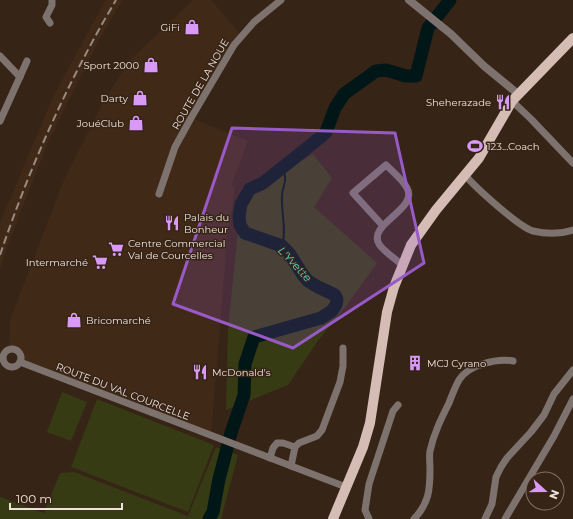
<svg xmlns="http://www.w3.org/2000/svg" width="573" height="519" viewBox="0 0 573 519" font-family="Montserrat,sans-serif">
  <style>
    .built { fill: #412918 }
    .green { fill: #363b13 }
    .lines { fill: none; stroke-linecap: round; stroke-linejoin: round }
    .stream { stroke: #001617; stroke-width: 2 }
    .river { stroke: #001617; stroke-width: 13 }
    .minor { stroke: #7e726e; stroke-width: 7 }
    .tertiary { stroke: #7e726e; stroke-width: 8 }
    .primary { stroke: #d5bcb4; stroke-width: 10 }
    .rail { stroke: #9a8b81; stroke-width: 2; stroke-dasharray: 8 4; stroke-linecap: butt }
    .marked { fill: #985ac6; fill-opacity: 0.2; stroke: #985ac6; stroke-width: 3; stroke-linejoin: round }
    .labels { text-anchor: middle; stroke-width: 3; stroke-linejoin: round; paint-order: stroke }
    .poi-label { font-size: 10px; fill: #efe2da; stroke: #362417; text-anchor: end }
    .street-label { font-size: 10px; fill: #efe2da; stroke: #362417 }
    .water-label { font-size: 11px; font-style: italic; fill: #5ed6da; stroke: #362417 }
  </style>
  <rect width="100%" height="100%" fill="#362417"/>
  <g class="built">
    <polygon points="106,0 122,0 98,42 48,142 7,247 0,269 0,224 2,218 53,97 93,23"/>
    <polygon points="193,0 211,0 240,34 191,118 248,141 231,186 235,188 227,239 211,436 21,360 20,355 16,351 9,350 10,320 64,180 103,103 129,61"/>
  </g>
  <g class="green">
    <polygon points="313,154 332,178 314,207 377,263 346,306 317,342 288,385 226,410 228,330 239,221 256,188"/>
    <polygon points="62,392 87,402 71,441 47,432"/>
    <polygon points="97,399 214,445 188,512 71,467"/>
    <polygon points="216,447 238,455 221,519 0,519 0,497 44,513 60,473 74,472 188,516"/>
  </g>
  <g class="lines">
    <path class="stream" d="M 282,169 C 284,171 285,174 285,177 C 286,183 282,189 282,196 C 281,214 287,229 282,246"/>
    <polyline class="river" points="209,519 213,512 219,479 231,433 244,395 245,364 254,337 321,318 332,311 336,305 337,300 335,295 331,293 318,287 308,281 303,275 289,253 282,246 245,233 240,225 239,216 241,204 250,189 263,183 322,136 326,132 335,108 344,94 376,71 386,70 406,76 416,76 428,28 450,0"/>
    <g class="minor">
      <polyline points="50,23 46,17 52,5 52,0"/>
      <polyline points="0,56 20,77"/>
      <polyline points="512,101 531,119 573,163"/>
      <polyline points="0,121 27,61"/>
      <path d="M 465,175 C 475,187 520,228 533,231 C 546,234 561,234 573,230"/>
      <polyline points="159,194 175,147 191,118 234,45 254,22 281,0"/>
      <path d="M 383,226 L 353,193 L 386,165 C 393,172 403,180 407,188 C 419,209 367,224 379,244 C 383,251 396,259 402,265"/>
      <circle cx="12" cy="358" r="9"/>
      <polyline points="20,362 346,487"/>
      <polyline points="270,458 273,448 277,443 283,443 295,447"/>
      <polyline points="291,466 295,447 299,443 317,436 322,430 340,382 343,366 343,348"/>
      <polyline points="369,519 365,510 369,484 393,411 398,405"/>
      <path d="M 414,519 C 429,503 430,490 430,469 C 430,463 429,456 430,451 C 434,433 441,419 449,403 C 452,395 455,387 459,380 C 468,365 497,358 513,361"/>
      <polyline points="485,519 492,504 496,477 501,467 507,458 531,432 544,415 554,394 573,370"/>
      <polyline points="505,519 554,436 573,399"/>
    </g>
    <polyline class="tertiary" points="409,0 451,34 484,66 518,94"/>
    <polyline class="primary" points="333,519 363,447 370,423 387,312 394,287 411,245 436,210 479,158 512,101 573,38"/>
    <path class="rail" d="M 0,255 C 30,166 68,81 116,0"/>
  </g>
  <path class="marked" d="M 232,128 L 395,133 L 424,263 L 293,348 L 173,304 Z"/>
  <defs>
    <g id="shop-bare" transform="scale(1.2)"><path d="M-5-2.5h2.3a2.7 3.5 0 0 1 5.4 0H5L5.5 6h-11ZM-1.5-2.5h3a1.5 2.3 0 0 0-3 0Z" fill="#d99af7" stroke="#362417" stroke-width="2.5" paint-order="stroke"/></g>
    <g id="restaurant-bare" transform="scale(1.2)"><path d="M-5-6h1v4h1v-4h1v4h1v-4h1v5L-1.5 .5V6h-2V.5L-5-1ZM5-6V6H3V1.5H1.5Q1.5-4 5-6Z" fill="#d99af7" stroke="#362417" stroke-width="2.5" paint-order="stroke"/></g>
    <g id="stadium-bare" transform="scale(1.2)"><path d="M0-5a6.5 5 0 1 0 0 10a6.5 5 0 1 0 0-10ZM-3.5-1.8h7v3.6h-7Z" fill="#d99af7" stroke="#362417" stroke-width="2.5" paint-order="stroke"/></g>
    <g id="supermarket-bare" transform="scale(1.2)"><path d="M-6-5.5h2.5l.6 2H6L4.5 2H-2.5L-4.4-4H-6ZM-1.5 3.2a1.3 1.3 0 1 0 .1 0ZM3 3.2a1.3 1.3 0 1 0 .1 0Z" fill="#d99af7" stroke="#362417" stroke-width="2.5" paint-order="stroke"/></g>
    <g id="building-bare" transform="scale(1.2)"><path d="M-4-6H4V6H1V3H-1V6H-4ZM-2.5-4.3h1.7v1.8h-1.7ZM.8-4.3h1.7v1.8H.8ZM-2.5-1h1.7V.8h-1.7ZM.8-1h1.7V.8H.8Z" fill="#d99af7" stroke="#362417" stroke-width="2.5" paint-order="stroke"/></g>
  </defs>
  <g fill-rule="evenodd">
    <use href="#shop-bare" x="192" y="27"/>
    <use href="#shop-bare" x="151" y="65"/>
    <use href="#shop-bare" x="140" y="98"/>
    <use href="#restaurant-bare" x="503" y="102"/>
    <use href="#shop-bare" x="136" y="123"/>
    <use href="#stadium-bare" x="475" y="146"/>
    <use href="#restaurant-bare" x="172" y="223"/>
    <use href="#supermarket-bare" x="116" y="249"/>
    <use href="#supermarket-bare" x="100" y="262"/>
    <use href="#shop-bare" x="74" y="320"/>
    <use href="#building-bare" x="415" y="363"/>
    <use href="#restaurant-bare" x="200" y="372"/>
  </g>
  <g class="labels">
    <g class="poi-label">
      <text x="180" y="31">GiFi</text>
      <text x="139" y="69">Sport 2000</text>
      <text x="128" y="102">Darty</text>
      <text x="491" y="106">Sheherazade</text>
      <text x="124" y="127">JouéClub</text>
      <text x="487" y="150" text-anchor="start">123...Coach</text>
      <text x="184" y="221" text-anchor="start">Palais du<tspan x="184" dy="12">Bonheur</tspan></text>
      <text x="128" y="247" text-anchor="start">Centre Commercial<tspan x="128" dy="12">Val de Courcelles</tspan></text>
      <text x="88" y="266">Intermarché</text>
      <text x="86" y="324" text-anchor="start">Bricomarché</text>
      <text x="427" y="367" text-anchor="start">MCJ Cyrano</text>
      <text x="212" y="376" text-anchor="start">McDonald's</text>
    </g>
    <g class="street-label">
      <text transform="translate(200 84) rotate(-60)" y="4">ROUTE DE LA NOUE</text>
      <text transform="translate(123 391) rotate(21)" y="4">ROUTE DU VAL COURCELLE</text>
    </g>
    <g class="water-label">
      <text transform="translate(295 264) rotate(47)" y="4">L'Yvette</text>
    </g>
  </g>
  <g transform="translate(545 491) rotate(111)"><circle r="19" fill="#362417" stroke="#807065"/>
  <path d="M0-3L7 15L0 10L-7 15Z" fill="#d99af7"/>
  <text y="-6" font-size="11" font-weight="bold" text-anchor="middle" fill="#efe2da">N</text>
  </g>
  <path d="M10 503v6h112v-6" fill="none" stroke="#efe2da" stroke-width="2"/>
  <text x="16" y="503" font-size="12" fill="#efe2da" stroke="#362417" stroke-width="3" paint-order="stroke">100 m</text>
</svg>
